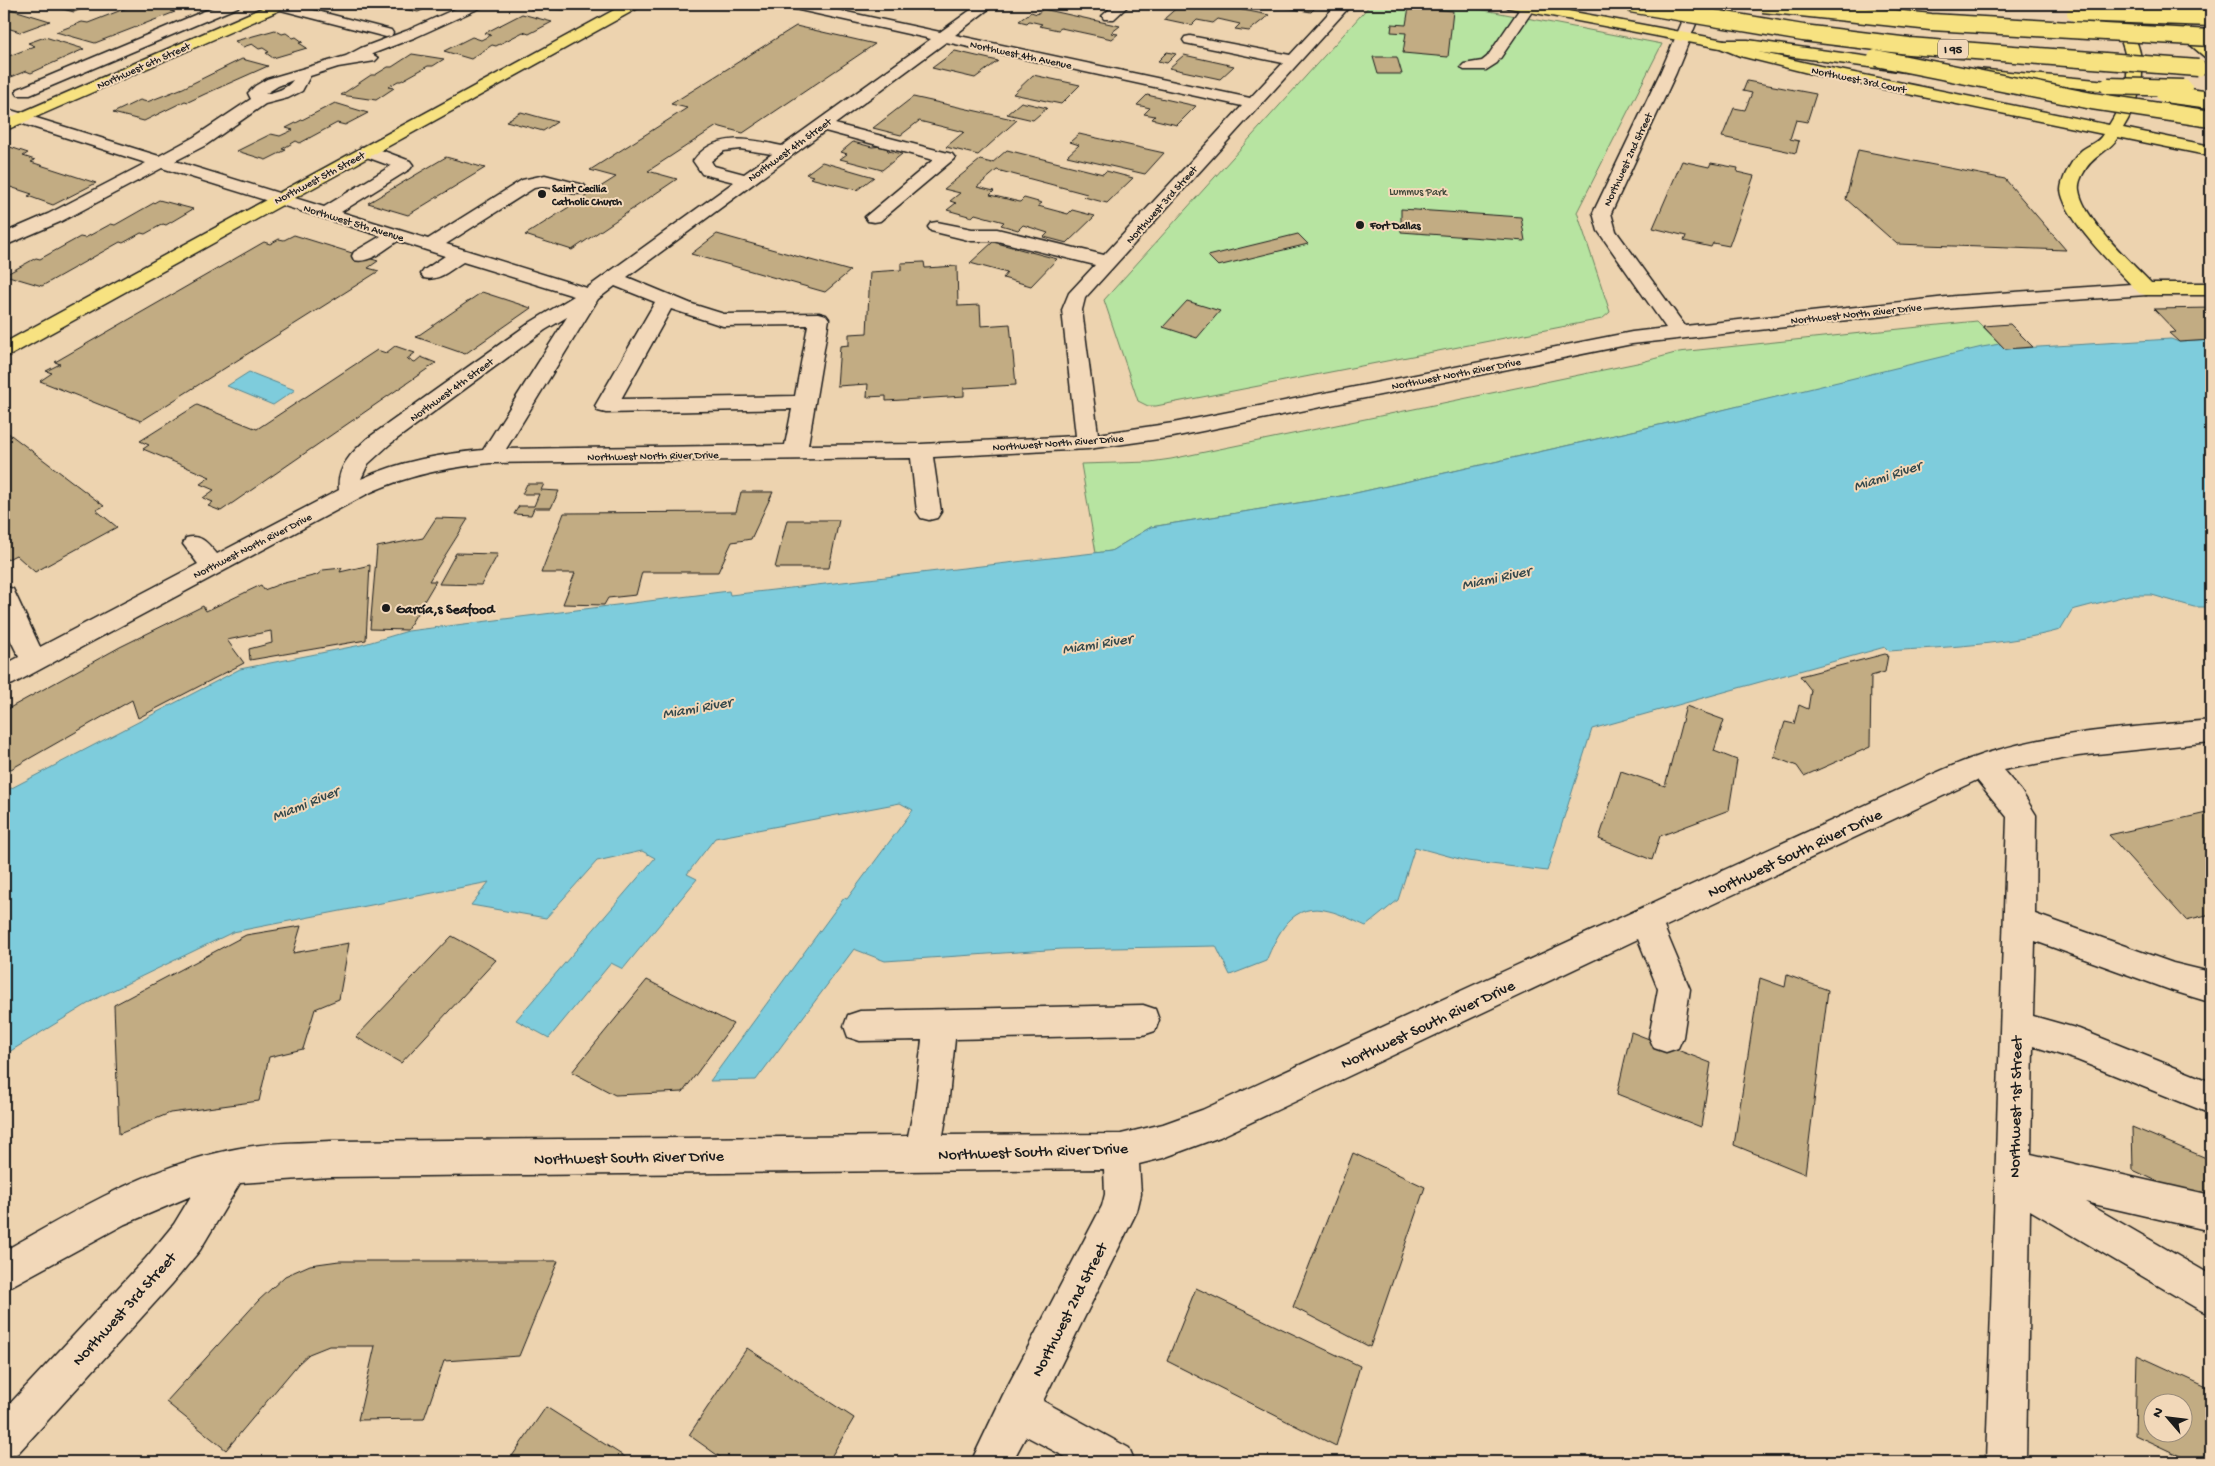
<svg xmlns="http://www.w3.org/2000/svg" width="2215" height="1466" viewBox="0 0 2215 1466" font-family="'Gochi Hand',sans-serif">
  <style>
    .green { fill: #b7e4a1; stroke: #6a805e }
    .water { fill: #7eccdc; stroke: #57868f }
    .building { fill: #c2ac83; stroke: #1c1c1c; fill-rule: evenodd }
    .lines { fill: none; stroke-linecap: round; stroke-linejoin: round }
    .minor-casing { stroke: #1c1c1c; stroke-width: 3 }
    .major-casing { stroke: #1c1c1c; stroke-width: 3 }
    .highway-casing { stroke: #1c1c1c; stroke-width: 3 }
    .minor { fill: #f2d8b9; fill-rule: evenodd }
    .major { fill: #f7e281; fill-rule: evenodd }
    .highway { fill: #f7e281; fill-rule: evenodd }
    .highway-bridge-casing { stroke: #1c1c1c; stroke-width: 19; stroke-linecap: butt }
    .highway-bridge { stroke: #f7e281; stroke-width: 16 }
    .poi-dot { fill: #1c1c1c; stroke: #f2d8b9; stroke-width: 2 }
    .labels { text-anchor: middle; stroke-width: 4; stroke-linejoin: round; paint-order: stroke }
    .far-street-label { font-size: 11px; fill: #1c1c1c; stroke: #f2d8b9 }
    .far-poi-label { font-size: 11px; font-weight: bold; fill: #1c1c1c; stroke: #f2d8b9; text-anchor: start }
    .far-park-label { font-size: 11px; fill: #3b4437; stroke: #f2d8b9 }
    .shield { fill: #f2d8b9; stroke: #5c544b; stroke-width: 1 }
    .shield-label { font-size: 12px; font-weight: bold; fill: #1c1c1c }
    .poi-label { font-size: 14px; font-weight: bold; fill: #1c1c1c; stroke: #f2d8b9; text-anchor: start }
    .water-label { font-size: 15px; font-style: italic; fill: #34484c; stroke: #f2d8b9 }
    .near-street-label { font-size: 16px; fill: #1c1c1c; stroke: #f2d8b9 }
  </style>
  <rect width="100%" height="100%" fill="#edd3af"/>
  <filter id="ink" filterUnits="userSpaceOnUse"><feTurbulence type="fractalNoise" baseFrequency=".02" numOctaves="2"/><feDisplacementMap in="SourceGraphic" scale="10" xChannelSelector="R" yChannelSelector="G"/><feConvolveMatrix kernelMatrix="1 2 1 2 8 2 1 2 1" color-interpolation-filters="sRGB"/></filter>
  <g filter="url(#ink)">
    <g class="green">
      <polygon points="1371,4 1453,4 1662,44 1577,212 1610,312 1602,319 1156,406 1148,406 1138,401 1104,300"/>
      <polygon points="1977,321 2000,344 1677,421 1347,495 1151,527 1111,551 1096,553 1081,464 1150,462 1171,459 1642,362 1679,352"/>
    </g>
    <g class="water">
      <path d="M 2171,339 L 2179,342 L 2211,340 L 2211,607 L 2194,607 L 2152,595 L 2129,595 L 2072,610 L 2060,630 C 2005,645 1946,647 1889,651 L 1885,647 L 1592,729 L 1547,871 L 1467,861 L 1415,847 L 1398,900 L 1366,926 C 1354,921 1342,914 1329,911 C 1292,901 1278,933 1266,961 L 1230,975 L 1216,946 L 1062,949 L 885,961 L 854,949 L 756,1080 L 710,1081 L 844,898 L 847,899 L 913,810 L 900,803 L 715,838 L 687,874 L 697,879 L 623,969 L 611,963 L 549,1038 L 516,1020 L 655,858 L 642,851 L 597,861 L 546,918 L 471,905 L 489,882 L 233,932 L 99,997 L 4,1055 L 4,792 L 240,669 L 361,645 L 408,631 L 729,591 L 730,595 L 1111,551 L 1151,527 L 1347,495 L 1677,421 L 1982,347 L 2000,344 L 2006,349 Z"/>
      <polygon points="249,372 295,390 273,405 227,386"/>
    </g>
    <g class="building">
      <polygon points="44,4 94,4 74,12"/>
      <polygon points="137,4 188,4 171,11 175,12 95,43 56,32 82,22 88,23"/>
      <polygon points="382,4 436,4 418,12"/>
      <polygon points="535,4 571,4 565,10 530,9"/>
      <polygon points="1181,4 1212,4 1269,15 1249,31 1235,29 1240,24 1218,19 1213,23 1197,20 1192,25 1164,19"/>
      <polygon points="1265,4 1319,4 1311,12"/>
      <polygon points="4,7 50,21 20,32 4,27"/>
      <polygon points="1409,7 1453,11 1448,57 1403,53 1406,33 1391,32 1392,24 1406,25"/>
      <polygon points="1043,9 1120,26 1111,33 1118,34 1112,39 1061,28 1058,30 1039,26 1042,24 1029,21 1027,23 1019,21 1031,12 1037,14"/>
      <polygon points="522,14 552,22 529,34 523,32 496,46 492,45 471,59 444,51 472,37 481,40 491,35 485,33"/>
      <polygon points="796,26 875,44 743,133 717,126 648,171 677,179 572,250 525,235 616,177 590,170 687,108 671,104"/>
      <polygon points="275,30 282,34 286,33 293,38 296,37 303,42 299,43 307,48 273,58 266,53 269,52 263,48 259,49 252,44 243,47 235,41"/>
      <polygon points="45,37 84,49 31,73 26,71 4,80 4,58 35,46 28,43"/>
      <polygon points="955,51 998,61 975,78 932,68"/>
      <polygon points="1167,52 1176,54 1167,63 1158,61"/>
      <polygon points="412,54 444,59 433,66 428,66 401,81 398,81 388,87 394,88 376,100 341,95 371,75 375,75 388,67 392,67"/>
      <polygon points="1184,55 1234,66 1220,79 1169,68"/>
      <polygon points="1373,57 1397,57 1402,74 1378,74"/>
      <polygon points="242,59 268,66 205,94 188,102 185,101 144,121 113,113 140,100 147,102 183,88"/>
      <polygon points="1033,75 1080,85 1061,104 1013,94"/>
      <polygon points="1747,81 1816,94 1807,122 1796,120 1790,139 1799,141 1796,153 1722,137 1734,108 1745,110 1752,93 1743,91"/>
      <polygon points="1147,95 1196,106 1177,125 1152,119 1155,116 1144,114 1150,108 1137,105"/>
      <polygon points="913,97 1017,120 978,155 946,147 964,132 919,121 901,135 873,128"/>
      <polygon points="1021,102 1047,108 1033,120 1007,114"/>
      <polygon points="335,103 368,113 345,125 337,123 300,143 296,141 282,149 286,150 266,160 237,151 271,134 280,136 293,130 286,128"/>
      <polygon points="521,112 557,122 543,131 506,121"/>
      <polygon points="1079,134 1164,153 1145,174 1067,156 1079,145 1070,142"/>
      <polygon points="853,142 872,147 883,146 887,148 888,151 902,154 882,170 840,159 847,154 841,152"/>
      <polygon points="7,146 28,153 23,156 35,160 31,162 96,183 53,205 28,196 32,194 4,185 6,182 4,181 4,148"/>
      <polygon points="1007,150 1103,174 1106,171 1133,178 1107,203 1084,197 1087,194 997,170 977,187 994,191 990,195 1020,202 1024,198 1042,203 1038,206 1068,214 1072,210 1095,216 1067,243 1044,237 1048,233 1023,225 1018,230 1001,225 1004,222 975,214 972,217 947,210 956,203 950,201 960,193 944,189 980,160 992,163"/>
      <polygon points="1858,150 2005,179 2066,250 1897,244 1846,199"/>
      <polygon points="446,157 485,168 408,215 368,203"/>
      <polygon points="1682,161 1709,167 1711,163 1738,168 1737,172 1754,176 1729,246 1713,243 1711,247 1684,241 1686,236 1653,228"/>
      <polygon points="822,162 874,177 857,190 810,178 813,176 806,174"/>
      <polygon points="159,200 193,209 166,225 163,224 145,234 141,233 123,243 120,242 42,286 5,275 36,258 40,259 80,237 85,238 111,224 115,225"/>
      <polygon points="1401,209 1521,217 1525,241 1401,232"/>
      <polygon points="717,234 850,271 825,292 691,254"/>
      <polygon points="1298,234 1308,244 1218,266 1208,256"/>
      <polygon points="294,235 378,261 368,268 379,271 141,421 40,381 52,373 46,371 60,364 55,362 264,242 270,244 279,239 284,240"/>
      <polygon points="993,242 1057,259 1031,286 1003,278 1007,273 970,263"/>
      <polygon points="924,262 925,268 957,266 958,306 980,305 981,326 1010,324 1016,385 964,388 964,396 886,401 886,396 867,397 868,384 837,386 840,346 849,345 849,334 867,333 870,272 901,270 901,263"/>
      <polygon points="482,292 531,308 465,354 416,337"/>
      <polygon points="1187,301 1220,311 1197,338 1163,327"/>
      <polygon points="2211,308 2211,340 2179,342 2169,333 2176,332 2154,309"/>
      <polygon points="2010,324 2033,347 2005,349 1983,326"/>
      <polygon points="395,346 415,353 407,359 415,362 421,357 436,363 221,511 208,506 213,502 203,498 214,490 200,484 210,477 143,449 149,445 140,441 197,405 257,429 377,350 386,353"/>
      <polygon points="7,432 104,506 96,510 117,527 35,572 16,555 4,561 4,434"/>
      <polygon points="527,484 544,484 541,490 559,491 551,508 534,508 531,515 514,514 519,506 534,506 539,494 522,494"/>
      <polygon points="741,492 773,492 751,539 732,542 718,572 642,572 636,595 608,598 604,605 563,604 575,573 541,573 564,513 736,512"/>
      <polygon points="436,518 468,519 429,581 436,581 407,630 370,629 377,547 423,538"/>
      <polygon points="787,520 839,520 829,568 775,568"/>
      <polygon points="456,553 498,554 481,585 439,584"/>
      <polygon points="370,565 366,640 250,660 249,649 272,643 271,631 227,640 244,663 138,718 132,700 4,773 4,711 120,647 203,606 206,611 261,585 264,590 280,584 317,575 323,570 342,568 340,572"/>
      <polygon points="1885,654 1888,655 1885,672 1871,676 1870,747 1804,776 1797,766 1774,757 1785,722 1794,724 1799,705 1808,709 1811,690 1800,676"/>
      <polygon points="1686,706 1724,720 1714,751 1737,760 1729,810 1660,836 1652,860 1599,839 1621,771 1665,786"/>
      <polygon points="2211,812 2211,914 2186,920 2109,835"/>
      <polygon points="301,926 293,953 349,943 339,999 315,1009 303,1049 269,1057 259,1101 170,1113 119,1134 114,1005 246,935"/>
      <polygon points="452,936 496,960 401,1063 356,1037"/>
      <polygon points="1787,975 1828,990 1805,1174 1734,1145 1760,978 1785,987"/>
      <polygon points="647,980 733,1024 683,1092 615,1095 572,1072"/>
      <polygon points="1631,1032 1711,1063 1701,1127 1617,1094"/>
      <polygon points="2132,1127 2211,1160 2211,1206 2133,1170"/>
      <polygon points="1353,1153 1425,1187 1370,1347 1293,1307"/>
      <polygon points="339,1261 558,1261 519,1356 444,1361 424,1419 358,1420 375,1346 329,1346 309,1354 298,1364 226,1450 166,1402 258,1301 285,1276 310,1265"/>
      <polygon points="1196,1288 1360,1366 1336,1446 1167,1361"/>
      <polygon points="747,1348 854,1418 828,1462 727,1462 689,1435"/>
      <path d="M 2137,1355 L 2211,1389 L 2211,1462 L 2193,1462 L 2135,1435 ZM 2152,1404 L 2182,1404 L 2182,1434 L 2152,1434 Z"/>
      <polygon points="546,1407 633,1462 508,1462"/>
    </g>
    <g class="lines">
      <g class="minor-casing">
        <g id="minor">
          <polygon points="221,4 240,4 238,7 30,95 18,95 16,92 18,89"/>
          <polygon points="272,4 290,4 391,30 393,33 391,36 386,37 273,8"/>
          <path d="M 466,4 L 484,4 L 482,7 L 416,37 L 372,54 L 378,58 L 375,61 L 338,67 L 310,76 L 302,91 L 288,98 L 265,104 L 206,145 L 175,161 L 324,207 L 391,166 L 361,155 L 359,151 L 361,147 L 373,147 L 410,161 L 413,165 L 410,169 L 341,212 L 428,239 L 522,180 L 545,175 L 584,185 L 587,189 L 584,193 C 567,197 553,183 534,188 L 446,244 L 587,288 L 734,182 L 702,174 L 693,161 C 714,131 751,139 782,146 L 931,39 L 790,8 L 785,7 L 783,4 L 809,4 L 940,32 L 979,4 L 995,4 L 955,35 L 1250,98 L 1283,63 L 1185,43 L 1183,40 L 1185,37 L 1190,36 L 1290,55 L 1337,4 L 1352,4 L 1085,298 L 1082,310 L 1098,434 L 1173,423 L 1632,332 L 1666,328 L 1598,231 L 1593,213 L 1660,73 L 1690,4 L 1704,4 L 1676,73 L 1611,213 L 1616,231 L 1685,326 L 1956,296 L 2146,283 L 2153,285 L 2156,289 L 2153,293 L 2146,295 L 1956,308 L 1632,344 L 1173,437 L 1088,449 L 933,457 L 941,512 L 937,518 L 929,520 L 921,518 L 917,512 L 911,458 L 490,463 C 446,468 407,475 367,494 L 13,684 L 4,687 L 4,665 L 19,657 L 4,627 L 4,586 L 13,589 L 40,647 L 198,564 L 183,544 L 186,538 C 202,534 207,543 217,554 L 339,490 C 336,468 352,452 368,438 L 531,322 L 574,296 L 463,262 C 451,269 439,282 424,278 L 421,274 L 424,270 L 445,256 L 398,241 C 385,249 370,264 354,260 L 352,256 L 354,252 L 381,236 L 162,168 L 60,222 L 4,246 L 4,233 L 48,214 L 146,163 L 4,118 L 4,108 L 159,156 L 194,137 L 251,99 L 248,93 L 255,86 L 267,79 L 346,56 L 361,48 L 406,31 ZM 946,42 L 1242,106 L 1104,255 L 997,229 L 972,229 L 937,222 L 931,223 L 928,227 L 931,231 L 972,241 L 997,241 L 1095,265 L 1069,293 L 1062,310 L 1076,436 L 921,444 L 808,445 L 829,319 L 826,315 L 819,313 L 724,314 L 692,304 L 627,277 L 825,131 L 933,160 L 865,217 L 868,221 L 874,222 L 880,221 L 955,158 L 952,154 L 835,124 ZM 293,80 C 287,89 275,92 265,94 L 278,86 ZM 740,149 L 772,154 L 744,174 L 714,166 L 711,161 L 724,151 ZM 615,286 L 655,302 L 595,406 L 598,411 L 606,413 L 792,409 L 785,445 L 506,449 L 598,299 ZM 671,309 L 723,326 L 808,325 L 795,396 L 621,399 ZM 567,317 L 483,450 C 441,454 400,461 361,479 L 368,464 L 390,444 L 545,330 Z"/>
          <path d="M 924,4 L 938,4 C 935,9 931,10 925,8 Z"/>
          <polygon points="1115,4 1130,4 1114,19 1104,19 1102,16"/>
          <polygon points="1523,4 1533,4 1535,7 1497,63 1486,70 1464,70 1461,67 1464,64 1482,61 1487,57"/>
          <path d="M 2211,720 L 2211,742 L 2078,756 L 2003,770 L 2021,791 L 2036,815 L 2035,914 L 2173,963 L 2206,971 L 2211,971 L 2211,999 L 2206,1001 L 2173,991 L 2035,941 L 2033,1016 L 2079,1029 L 2211,1082 L 2211,1114 L 2077,1060 L 2033,1046 L 2031,1154 L 2211,1195 L 2211,1231 L 2085,1202 L 2211,1275 L 2211,1315 L 2198,1309 L 2030,1210 L 2026,1462 L 1986,1462 L 2007,817 L 1977,780 L 1664,927 L 1690,989 L 1683,1037 L 1678,1048 L 1666,1052 L 1654,1048 L 1649,1037 L 1658,989 L 1638,939 L 1220,1137 L 1163,1158 L 1139,1164 L 1141,1194 L 1137,1211 L 1043,1401 L 1129,1448 L 1135,1462 L 1075,1462 L 1026,1436 L 1012,1462 L 971,1462 L 1003,1395 L 1102,1206 L 1105,1194 L 1104,1169 L 331,1177 L 240,1183 L 200,1250 L 172,1284 L 18,1453 L 4,1459 L 4,1410 L 146,1258 L 174,1224 L 191,1196 L 125,1224 L 4,1290 L 4,1251 C 78,1209 155,1163 240,1148 C 270,1142 301,1143 331,1141 L 908,1136 L 914,1107 L 922,1040 L 860,1041 L 848,1037 L 844,1026 L 848,1015 L 860,1011 L 1143,1005 L 1155,1009 L 1159,1020 L 1155,1031 L 1143,1035 L 955,1039 L 948,1107 L 943,1135 L 1121,1134 L 1163,1124 L 1202,1110 L 1909,785 C 1938,772 1967,758 1998,750 C 2067,730 2140,727 2211,720 Z"/>
        </g>
      </g>
      <g class="major-casing">
        <g id="major">
          <polygon points="271,4 289,4 287,7 4,131 4,120"/>
          <polygon points="625,4 642,4 640,7 11,355 4,357 4,343"/>
          <path d="M 1502,4 L 1531,4 L 1724,40 L 1750,50 L 1820,66 L 2109,125 C 2138,79 2130,47 2101,4 L 2115,4 C 2147,47 2152,81 2123,128 L 2211,146 L 2211,156 L 2118,137 C 2109,152 2092,156 2084,172 C 2081,177 2078,184 2079,190 C 2083,219 2131,262 2151,283 L 2211,283 L 2211,295 L 2146,295 L 2139,293 C 2118,270 2065,221 2061,190 C 2061,185 2063,180 2065,175 C 2069,167 2075,156 2082,150 C 2090,144 2098,143 2103,134 L 1820,76 L 1740,56 L 1720,48 L 1509,8 Z"/>
          <polygon points="2142,4 2157,4 2211,48 2211,59 2206,58"/>
        </g>
      </g>
      <g class="highway-casing">
        <g id="highway">
          <polygon points="1724,40 1748,40 1906,62 1911,64 1914,67 1911,70 1906,72 1719,47 1717,44 1719,41"/>
          <polygon points="2198,63 2211,64 2211,74 2193,71 2190,68 2193,65"/>
          <polygon points="1976,69 2108,81 2114,83 2116,86 2114,89 2108,91 1971,77 1968,74 1971,71"/>
        </g>
      </g>
      <use href="#minor" class="minor"/>
      <use href="#major" class="major"/>
      <use href="#highway" class="highway"/>
      <g class="highway-bridge-casing">
        <g id="highway-bridge">
          <polyline points="1630,4 1803,33 1909,46 2198,68"/>
          <polyline points="1763,4 1931,22 2211,38"/>
          <polyline points="2075,13 2211,18"/>
          <polyline points="1876,58 2092,101 2211,119"/>
          <polyline points="2108,86 2184,88"/>
          <polyline points="2164,94 2211,100"/>
        </g>
      </g>
      <use href="#highway-bridge" class="highway-bridge"/>
    </g>
  </g>
  <g class="poi-dot">
    <circle cx="542" cy="194" r="5"/>
    <circle cx="1360" cy="225" r="5"/>
    <circle cx="386" cy="608" r="5"/>
  </g>
  <g class="labels">
    <g class="far-street-label">
      <text transform="translate(1021 54) rotate(12)" y="4">Northwest 4th Avenue</text>
      <text transform="translate(143 65) rotate(-24)" y="4">Northwest 6th Street</text>
      <text transform="translate(1859 79) rotate(12)" y="4">Northwest 3rd Court</text>
      <text transform="translate(789 149) rotate(-36)" y="4">Northwest 4th Street</text>
      <text transform="translate(1627 159) rotate(-65)" y="4">Northwest 2nd Street</text>
      <text transform="translate(319 177) rotate(-28)" y="4">Northwest 5th Street</text>
      <text transform="translate(1161 204) rotate(-48)" y="4">Northwest 3rd Street</text>
      <text transform="translate(354 222) rotate(17)" y="4">Northwest 5th Avenue</text>
      <text transform="translate(1856 313) rotate(-6)" y="4">Northwest North River Drive</text>
      <text transform="translate(1456 373) rotate(-11)" y="4">Northwest North River Drive</text>
      <text transform="translate(451 389) rotate(-36)" y="4">Northwest 4th Street</text>
      <text transform="translate(1058 442) rotate(-4)" y="4">Northwest North River Drive</text>
      <text transform="translate(653 455) rotate(-1)" y="4">Northwest North River Drive</text>
      <text transform="translate(252 545) rotate(-27)" y="4">Northwest North River Drive</text>
    </g>
    <g class="far-poi-label">
      <text x="552" y="192">Saint Cecilia<tspan x="552" dy="13">Catholic Church</tspan></text>
      <text x="1370" y="229">Fort Dallas</text>
    </g>
    <g class="far-park-label">
      <text x="1418" y="195">Lummus Park</text>
    </g>
    <rect class="shield" x="1938" y="39.5" width="30" height="19" rx="4"/>
    <g class="shield-label">
      <text x="1953" y="53">I 95</text>
    </g>
    <g class="poi-label">
      <text x="396" y="613">García,s Seafood</text>
    </g>
    <g class="water-label">
      <text transform="translate(1887 475) rotate(-18)" y="5">Miami River</text>
      <text transform="translate(1496 577) rotate(-12)" y="5">Miami River</text>
      <text transform="translate(1097 643) rotate(-9)" y="5">Miami River</text>
      <text transform="translate(697 707) rotate(-10)" y="5">Miami River</text>
      <text transform="translate(305 803) rotate(-22)" y="5">Miami River</text>
    </g>
    <g class="near-street-label">
      <text transform="translate(1794 852) rotate(-25)" y="6">Northwest South River Drive</text>
      <text transform="translate(1427 1023) rotate(-25)" y="6">Northwest South River Drive</text>
      <text transform="translate(2014 1107) rotate(-89)" y="6">Northwest 1st Street</text>
      <text transform="translate(1033 1150) rotate(-2)" y="6">Northwest South River Drive</text>
      <text transform="translate(629 1156) rotate(-1)" y="6">Northwest South River Drive</text>
      <text transform="translate(123 1308) rotate(-48)" y="6">Northwest 3rd Street</text>
      <text transform="translate(1068 1309) rotate(-63)" y="6">Northwest 2nd Street</text>
    </g>
  </g>
  <rect width="2215" height="1466" fill="none" stroke="#f2d8b9" stroke-width="20"/>
  <rect x="10" y="10" width="2195" height="1446" fill="none" stroke="#1c1c1c" stroke-width="2" filter="url(#ink)"/>
  <g transform="translate(2168 1418) rotate(298)"><circle r="24" fill="#f2d8b9" stroke="#9c8d7a"/>
  <path d="M0-4L9 19L0 12L-9 19Z" fill="#1c1c1c"/>
  <text y="-8" font-size="14" font-weight="bold" text-anchor="middle" fill="#1c1c1c">N</text>
  </g>
</svg>
